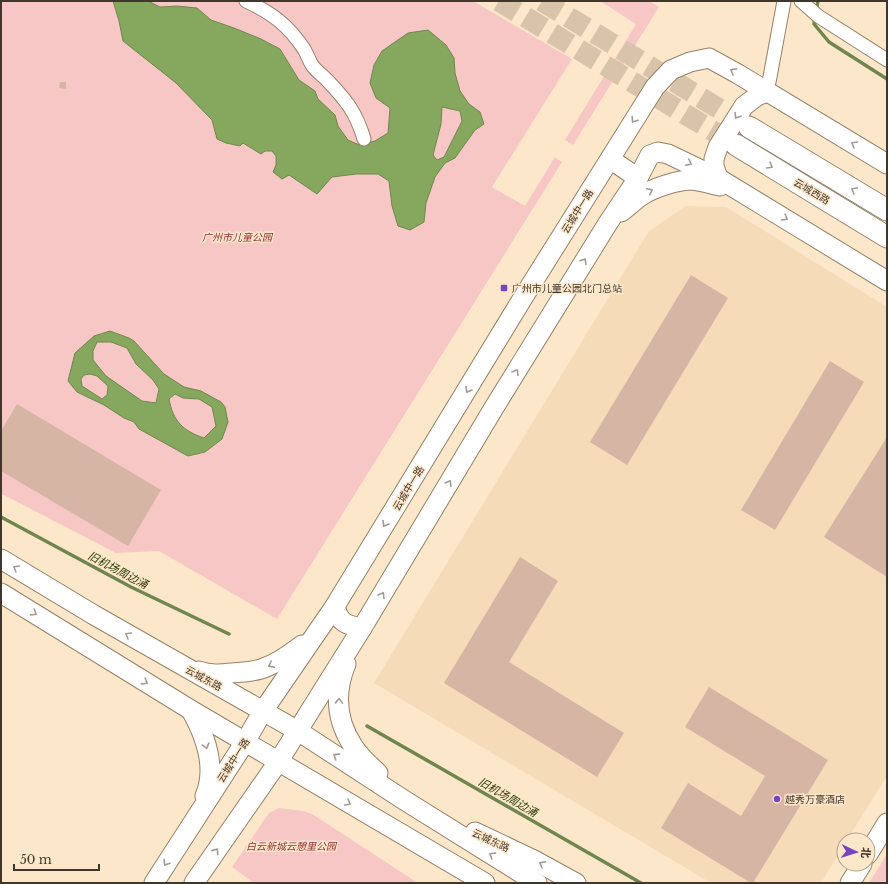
<svg xmlns="http://www.w3.org/2000/svg" width="888" height="884" viewBox="0 0 888 884" font-family="'Libre Baskerville','Noto Sans SC',serif">
  <style>
    .built { fill: #f6dbb8 }
    .green { fill: #f7c7c6 }
    .water { fill: #85a85e; stroke: #70864f; fill-rule: evenodd }
    .lines { fill: none; stroke-linecap: round; stroke-linejoin: round }
    .stream { stroke: #70864f; stroke-width: 3.5 }
    .building { fill: #d6b5a5 }
    .primary-tunnel { stroke: #d7c4aa; stroke-width: 21; stroke-dasharray: 21 10; stroke-linecap: butt }
    .street-casing { stroke: #958167; stroke-width: 15 }
    .secondary-casing { stroke: #958167; stroke-width: 21 }
    .primary-casing { stroke: #958167; stroke-width: 23 }
    .street { stroke: #fff; stroke-width: 13 }
    .secondary { stroke: #fff; stroke-width: 19 }
    .primary { stroke: #fff; stroke-width: 21 }
    .oneway { stroke: #a09b96 }
    .poi-dot { fill: #7347c0; stroke: #fde7ca; stroke-width: 1.5 }
    .labels { text-anchor: middle; stroke-width: 3; stroke-linejoin: round; paint-order: stroke }
    .street-label { font-size: 10px; fill: #40372c; stroke: #fde7ca }
    .park-label { font-size: 10px; font-style: italic; fill: #932c37; stroke: #fde7ca }
    .poi-label { font-size: 10px; fill: #40372c; stroke: #fde7ca; text-anchor: start }
    .water-label { font-size: 11px; font-style: italic; fill: #293e07; stroke: #fde7ca }
  </style>
  <rect width="100%" height="100%" fill="#fde7ca"/>
  <polygon class="built" points="686,206 726,207 887,307 887,776 847,840 844,840 844,845 821,883 711,883 374,683 649,231"/>
  <g class="green">
    <polygon points="1,1 473,1 572,59 492,187 525,206 555,157 562,162 277,619 159,551 116,553 6,496 1,494"/>
    <polygon points="600,1 649,1 659,7 573,145 565,140 636,24"/>
    <polygon points="279,808 303,811 312,814 418,883 254,883 232,867 269,813"/>
    <polygon points="887,854 887,883 869,883"/>
  </g>
  <g class="water">
    <path d="M 113,1 L 148,1 L 160,7 L 177,6 L 197,8 L 211,20 L 234,28 L 261,39 L 280,49 L 299,80 L 315,91 L 318,99 L 335,115 L 338,126 L 348,140 L 359,145 L 375,141 L 388,133 L 390,108 L 376,98 L 370,83 L 374,65 L 382,51 L 408,33 L 428,30 L 446,45 L 454,58 L 455,73 L 460,91 L 469,104 L 480,112 L 484,124 L 475,130 L 455,158 L 445,163 L 435,177 L 426,203 L 424,222 L 410,230 L 398,226 L 392,206 L 389,181 L 378,174 L 356,174 L 332,177 L 317,194 L 289,175 L 282,179 L 273,172 L 276,165 L 276,156 L 272,151 L 265,151 L 261,154 L 243,143 L 240,146 L 226,143 L 217,139 L 212,120 L 176,83 L 123,41 L 119,21 ZM 442,107 L 460,111 L 462,121 L 444,157 L 437,160 L 433,155 L 441,124 Z"/>
    <path d="M 110,331 L 129,338 L 134,341 L 164,374 L 184,387 L 201,391 L 221,402 L 225,407 L 228,422 L 222,439 L 205,452 L 188,456 L 139,429 L 134,422 L 124,418 L 104,405 L 77,392 L 68,381 L 75,353 L 94,336 ZM 97,342 L 111,342 L 127,348 L 136,364 L 153,380 L 159,389 L 156,403 L 142,401 L 106,376 L 93,360 L 93,351 ZM 90,374 L 97,376 L 108,386 L 107,395 L 102,399 L 82,386 L 81,379 L 84,375 ZM 175,394 L 183,398 L 199,399 L 212,407 L 216,426 L 204,438 C 183,431 173,421 169,399 Z"/>
  </g>
  <g class="lines">
    <g class="stream">
      <polyline points="816,11 818,1"/>
      <polyline points="815,17 814,24 829,42 887,79"/>
      <polyline points="1,517 131,587 229,634"/>
      <polyline points="367,726 641,883"/>
    </g>
  </g>
  <g class="building">
    <polygon points="60,82 66,82 66,89 59,88"/>
    <polygon points="691,275 728,298 627,465 590,442"/>
    <polygon points="830,361 864,382 775,530 741,510"/>
    <polygon points="17,404 161,490 128,546 1,471 1,431"/>
    <polygon points="887,437 887,577 824,537"/>
    <polygon points="520,557 558,581 509,662 624,733 597,777 444,683"/>
    <polygon points="709,687 828,760 753,883 751,883 661,828 688,783 741,816 765,776 685,727"/>
  </g>
  <g class="lines">
    <g class="primary-tunnel">
      <polyline points="499,1 736,145"/>
      <polyline points="542,1 749,127"/>
    </g>
    <g class="street-casing">
      <g id="street">
        <path d="M 246,1 C 272,13 288,25 304,49 C 307,54 309,60 312,65 C 316,71 322,75 327,80 C 346,100 356,112 364,139"/>
        <polyline points="801,1 818,16 887,60"/>
        <polyline points="767,92 770,77 784,1"/>
      </g>
    </g>
    <g class="secondary-casing">
      <g id="secondary">
        <polyline points="610,159 638,178"/>
        <polyline points="718,178 714,166 714,159 718,147 744,106 757,96 767,92"/>
        <path d="M 621,212 C 628,207 634,201 641,196 C 653,188 677,180 692,180 C 701,181 711,184 720,186"/>
        <polyline points="1,559 94,615 298,731 404,800 537,883"/>
        <polyline points="1,593 191,710 485,883"/>
        <path d="M 335,606 C 339,623 346,625 362,628"/>
        <path d="M 346,664 C 334,693 336,720 353,746 C 359,756 369,765 378,773"/>
        <path d="M 199,671 C 210,675 221,674 232,673 C 243,672 256,672 266,667 C 280,662 291,653 302,645"/>
        <path d="M 191,710 C 205,735 217,768 205,796"/>
        <polyline points="475,832 534,860 576,883"/>
        <polyline points="868,854 887,823"/>
        <polyline points="154,883 245,742 263,711 335,606 524,296 655,87 671,70 690,62 709,58 738,74 887,164"/>
        <polyline points="194,883 278,762 362,628 495,406 608,223 638,178 650,155 658,152 668,154 718,178 887,281"/>
        <polyline points="850,883 862,864"/>
      </g>
    </g>
    <g class="primary-casing">
      <g id="primary">
        <polyline points="749,127 887,210"/>
        <polyline points="736,145 887,237"/>
      </g>
    </g>
    <use href="#street" class="street"/>
    <use href="#secondary" class="secondary"/>
    <use href="#primary" class="primary"/>
  </g>
  <defs><path id="oneway-chevron" d="M-2-3.5L2.5 0L-2 3.5" fill="none" stroke-width="1.6" stroke-linecap="round" stroke-linejoin="round"/></defs>
  <g class="oneway">
    <use href="#oneway-chevron" transform="translate(733 71) rotate(-151)"/>
    <use href="#oneway-chevron" transform="translate(737 116) rotate(122)"/>
    <use href="#oneway-chevron" transform="translate(634 120) rotate(122)"/>
    <use href="#oneway-chevron" transform="translate(854 144) rotate(-149)"/>
    <use href="#oneway-chevron" transform="translate(689 163) rotate(27)"/>
    <use href="#oneway-chevron" transform="translate(770 166) rotate(31)"/>
    <use href="#oneway-chevron" transform="translate(854 190) rotate(-149)"/>
    <use href="#oneway-chevron" transform="translate(650 191) rotate(-26)"/>
    <use href="#oneway-chevron" transform="translate(785 218) rotate(31)"/>
    <use href="#oneway-chevron" transform="translate(584 261) rotate(-58)"/>
    <use href="#oneway-chevron" transform="translate(516 372) rotate(-59)"/>
    <use href="#oneway-chevron" transform="translate(468 390) rotate(121)"/>
    <use href="#oneway-chevron" transform="translate(449 483) rotate(-59)"/>
    <use href="#oneway-chevron" transform="translate(385 524) rotate(121)"/>
    <use href="#oneway-chevron" transform="translate(16 568) rotate(-149)"/>
    <use href="#oneway-chevron" transform="translate(382 595) rotate(-59)"/>
    <use href="#oneway-chevron" transform="translate(34 613) rotate(32)"/>
    <use href="#oneway-chevron" transform="translate(128 635) rotate(-150)"/>
    <use href="#oneway-chevron" transform="translate(271 665) rotate(154)"/>
    <use href="#oneway-chevron" transform="translate(145 682) rotate(32)"/>
    <use href="#oneway-chevron" transform="translate(339 701) rotate(-88)"/>
    <use href="#oneway-chevron" transform="translate(206 746) rotate(75)"/>
    <use href="#oneway-chevron" transform="translate(336 756) rotate(-147)"/>
    <use href="#oneway-chevron" transform="translate(348 803) rotate(30)"/>
    <use href="#oneway-chevron" transform="translate(216 851) rotate(-55)"/>
    <use href="#oneway-chevron" transform="translate(492 855) rotate(-148)"/>
    <use href="#oneway-chevron" transform="translate(166 863) rotate(123)"/>
    <use href="#oneway-chevron" transform="translate(542 864) rotate(-152)"/>
  </g>
  <g class="poi-dot">
    <rect x="500" y="284" width="8" height="8" rx="2"/>
    <circle cx="777" cy="799" r="4"/>
  </g>
  <g class="labels">
    <g class="street-label">
      <text transform="translate(812 191) rotate(31)" y="4">云城西路</text>
      <text transform="translate(577 211) rotate(-58)" y="4">云城中一路</text>
      <text transform="translate(408 488) rotate(-59)" y="4">云城中一路</text>
      <text transform="translate(204 678) rotate(29)" y="4">云城东路</text>
      <text transform="translate(233 760) rotate(-57)" y="4">云城中一路</text>
      <text transform="translate(491 840) rotate(25)" y="4">云城东路</text>
    </g>
    <g class="park-label">
      <text x="237" y="241">广州市儿童公园</text>
      <text x="291" y="850">白云新城云憩里公园</text>
    </g>
    <g class="poi-label">
      <text x="512" y="292">广州市儿童公园北门总站</text>
      <text x="785" y="803">越秀万豪酒店</text>
    </g>
    <g class="water-label">
      <text transform="translate(118 570) rotate(28)" y="4">旧机场周边涌</text>
      <text transform="translate(508 797) rotate(30)" y="4">旧机场周边涌</text>
    </g>
  </g>
  <rect width="888" height="884" fill="none" stroke="#40372c" stroke-width="4"/>
  <g transform="translate(856 852) rotate(94)"><circle r="19" fill="#fde7ca" stroke="#b1a18b"/>
  <path d="M0-3L7 15L0 10L-7 15Z" fill="#7347c0"/>
  <text y="-6" font-size="11" font-weight="bold" text-anchor="middle" fill="#40372c">北</text>
  </g>
  <path d="M14 864v6h85v-6" fill="none" stroke="#40372c" stroke-width="2"/>
  <text x="20" y="864" font-size="12" fill="#40372c" stroke="#fde7ca" stroke-width="3" paint-order="stroke">50 m</text>
</svg>
